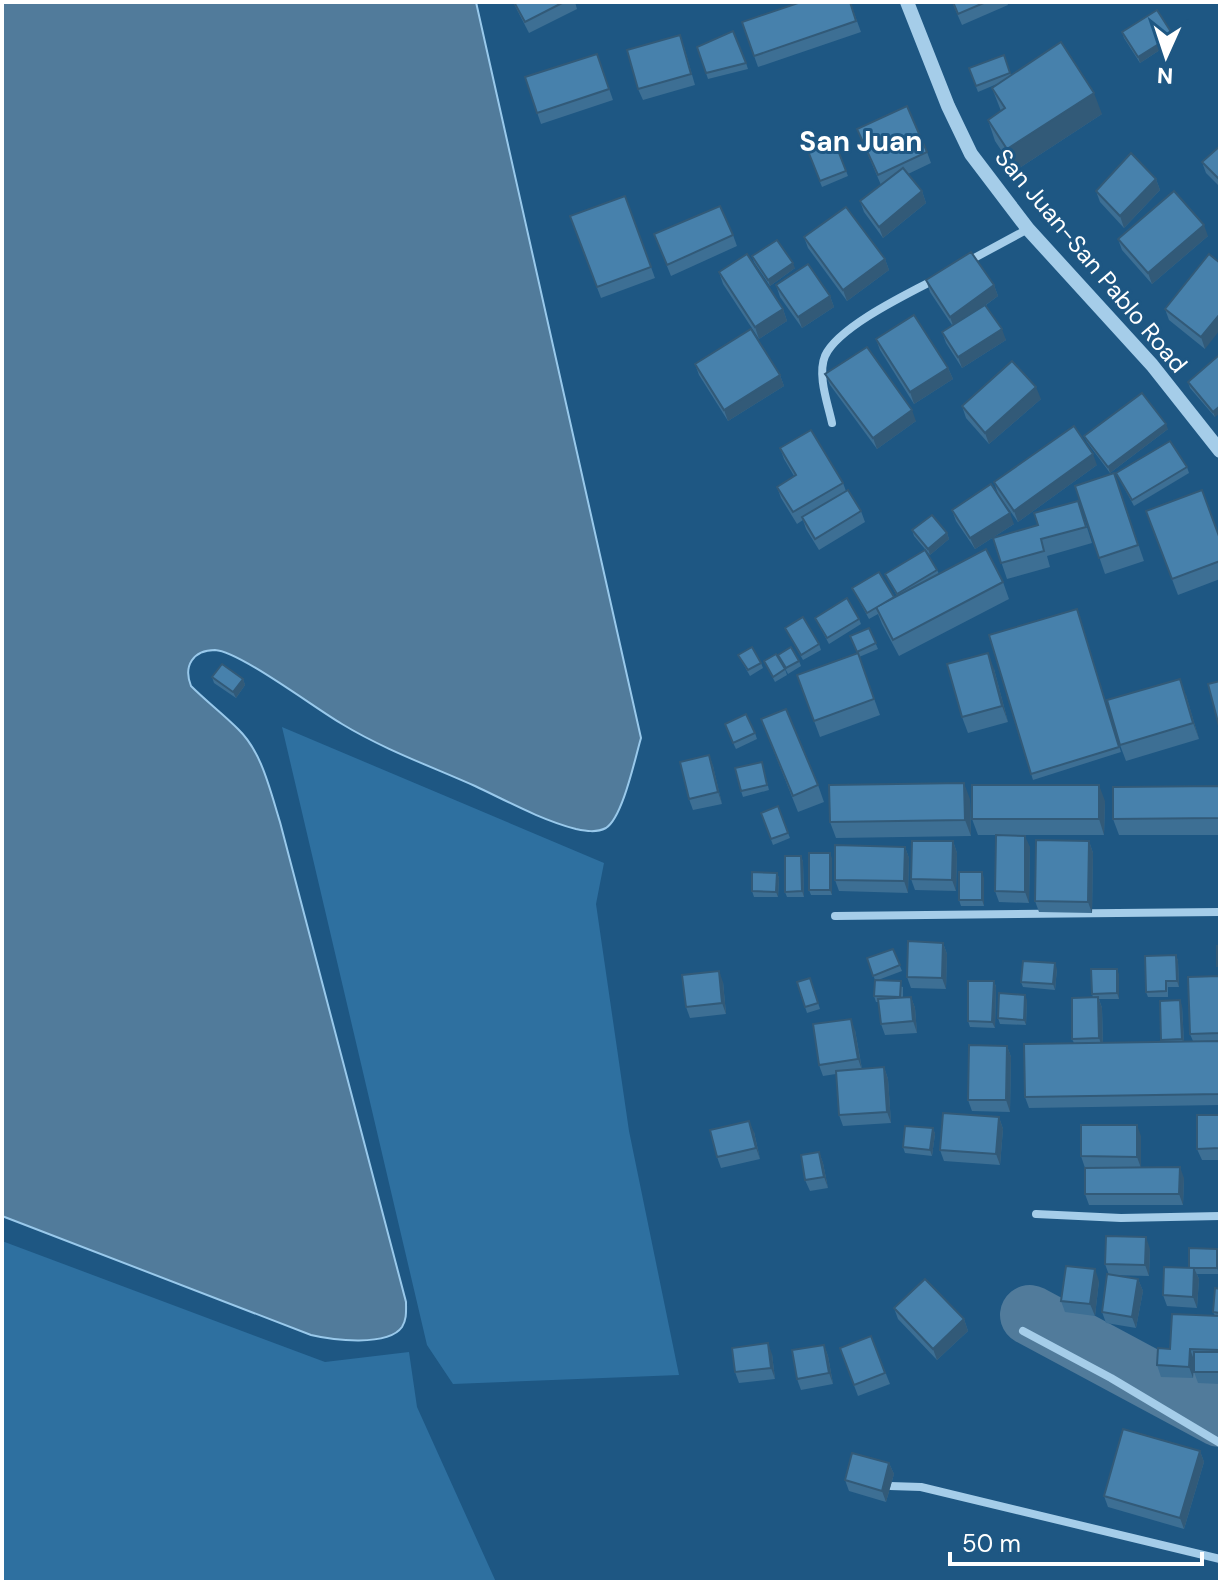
<svg xmlns="http://www.w3.org/2000/svg" width="1222" height="1584" viewBox="0 0 1222 1584" font-family="'DM Sans',sans-serif">
  <style>
    .green { fill: #2e70a0 }
    .water { fill: #517b9b; stroke: #99c9eb; stroke-width: 2 }
    .lines { fill: none; stroke-linecap: round; stroke-linejoin: round }
    .river { stroke: #517b9b; stroke-width: 60 }
    .minor { stroke: #a5cde9; stroke-width: 8 }
    .tertiary { stroke: #a5cde9; stroke-width: 14 }
    .wall { fill: #3d6f94 }
    .shaded-wall { fill: #325a78 }
    .building { fill: #4781ac; stroke: #325a78; stroke-width: 2 }
    .labels { text-anchor: middle; stroke-width: 6; stroke-linejoin: round; paint-order: stroke }
    .street-label { font-size: 24px; fill: #fff; stroke: #1e5783 }
    .quarter-label { font-size: 28px; font-weight: bold; fill: #fff; stroke: #1e5783 }
  </style>
  <rect width="100%" height="100%" fill="#1e5783"/>
  <g class="green">
    <polygon points="282,727 604,863 596,904 629,1131 679,1375 453,1384 427,1345"/>
    <polygon points="2,1241 325,1362 409,1352 417,1407 496,1582 2,1582"/>
  </g>
  <path class="water" d="M 2,2 L 476,2 L 641,738 C 635,758 623,817 606,828 C 596,833 586,831 576,829 C 541,820 507,801 475,786 C 430,766 383,749 342,724 C 316,709 239,651 215,650 C 193,650 183,666 191,686 C 206,701 223,714 238,729 C 262,752 270,790 280,822 L 406,1302 C 406,1311 407,1319 402,1327 C 388,1347 332,1340 311,1335 L 2,1216 Z"/>
  <g class="lines">
    <polyline class="river" points="1030,1315 1220,1417"/>
    <g class="minor">
      <polyline points="965,263 1028,229"/>
      <path d="M 832,423 C 828,404 817,375 825,356 C 838,327 907,294 936,279"/>
      <polyline points="835,916 1220,912"/>
      <polyline points="1036,1214 1121,1218 1220,1216"/>
      <polyline points="1023,1331 1111,1378 1220,1443"/>
      <polyline points="890,1486 921,1487 1220,1559"/>
    </g>
    <polyline class="tertiary" points="907,2 948,106 971,154 1028,229 1152,365 1220,451"/>
  </g>
  <g class="wall">
    <polygon points="513,2 575,2 577,9 529,33"/>
    <polygon points="796,2 850,2 861,32 758,67 742,22 796,4"/>
    <polygon points="952,2 1007,2 1008,5 962,25"/>
    <polygon points="1122,32 1175,40 1140,63 1124,38"/>
    <polygon points="684,47 695,85 643,100 638,89"/>
    <polygon points="697,47 746,63 748,69 708,79"/>
    <polygon points="597,54 613,100 541,124 525,77"/>
    <polygon points="1004,55 1011,75 1102,114 1015,171 995,141 988,120 1001,111 992,88 997,84 978,92 969,68"/>
    <polygon points="857,129 927,152 931,163 908,174 922,191 926,203 883,238 864,212 860,201 881,185"/>
    <polygon points="834,140 848,176 822,187 808,151"/>
    <polygon points="1220,146 1220,187 1206,173 1202,162"/>
    <polygon points="1156,179 1160,190 1124,228 1100,202 1096,191"/>
    <polygon points="625,196 655,278 601,298 570,216"/>
    <polygon points="654,234 733,235 737,246 671,276"/>
    <polygon points="1208,236 1152,284 1122,250 1118,239"/>
    <polygon points="804,237 885,259 889,270 847,301 808,248"/>
    <polygon points="1209,254 1205,349 1169,320 1165,309"/>
    <polygon points="752,256 795,268 770,286 754,262"/>
    <polygon points="719,272 783,309 787,321 759,339 723,284"/>
    <polygon points="926,280 994,285 998,296 986,305 1006,340 962,368 946,343 942,332 952,325 930,292"/>
    <polygon points="776,285 830,296 834,307 802,328 780,297"/>
    <polygon points="876,339 948,368 953,379 914,404 880,350"/>
    <polygon points="1218,356 1215,417 1190,388 1188,382"/>
    <polygon points="695,364 780,375 784,386 728,421 699,375"/>
    <polygon points="825,374 916,421 877,449 830,385"/>
    <polygon points="1041,399 989,444 966,418 962,406"/>
    <polygon points="1168,429 1110,473 1087,442 1084,436"/>
    <polygon points="780,448 843,483 846,491 861,511 865,522 819,550 806,529 803,520 797,524 781,498 777,487 794,476 784,459"/>
    <polygon points="1097,465 1018,522 998,494 994,482"/>
    <polygon points="1187,467 1189,473 1134,506 1116,473"/>
    <polygon points="1114,473 1144,561 1105,574 1075,486"/>
    <polygon points="952,510 1014,524 975,549 956,521"/>
    <polygon points="1146,511 1220,539 1220,579 1178,595"/>
    <polygon points="1084,518 1092,543 1047,556 1050,567 1007,579 993,538"/>
    <polygon points="912,530 947,533 949,539 930,555 914,536"/>
    <polygon points="937,570 939,574 1003,582 1009,599 899,656 882,624 878,614 869,619 852,588 894,598 897,596 885,574"/>
    <polygon points="1077,609 1121,752 1033,780 989,635"/>
    <polygon points="815,618 859,619 861,624 829,644"/>
    <polygon points="785,628 819,644 821,650 803,660"/>
    <polygon points="869,628 878,649 859,657 880,715 820,737 797,675 857,653"/>
    <polygon points="738,655 761,663 763,668 750,676"/>
    <polygon points="778,655 799,661 801,666 788,674"/>
    <polygon points="764,661 785,669 787,675 775,682"/>
    <polygon points="994,669 1008,722 968,733 962,717"/>
    <polygon points="212,677 243,679 245,685 236,698 214,683"/>
    <polygon points="1186,695 1199,739 1126,761 1120,745"/>
    <polygon points="761,719 818,785 824,802 798,812"/>
    <polygon points="727,730 755,733 757,739 736,749"/>
    <polygon points="709,755 713,766 722,804 693,810 689,799"/>
    <polygon points="762,762 769,790 743,797 741,791"/>
    <polygon points="1220,786 1220,835 1119,835 1113,819"/>
    <polygon points="970,799 971,836 836,838 830,822"/>
    <polygon points="1105,801 1104,835 999,835 1030,847 1029,903 999,902 995,891 996,835 978,835 972,819"/>
    <polygon points="761,813 788,833 790,838 773,845"/>
    <polygon points="953,841 957,853 956,891 915,890 911,879"/>
    <polygon points="1089,841 1093,853 1092,913 1039,912 1035,901"/>
    <polygon points="905,847 909,858 908,893 839,891 835,880"/>
    <polygon points="801,856 803,862 804,897 787,897 785,892"/>
    <polygon points="832,858 832,895 811,895 809,890"/>
    <polygon points="777,873 779,878 778,897 754,897 752,891"/>
    <polygon points="984,878 984,906 961,906 959,900"/>
    <polygon points="943,943 947,954 946,989 911,988 907,977"/>
    <polygon points="893,949 902,971 878,980 903,987 903,997 911,997 915,1008 917,1033 885,1035 881,1024 879,1002 876,1002 874,996 875,980 867,958"/>
    <polygon points="1176,955 1178,961 1179,987 1168,987 1168,997 1148,997 1146,992"/>
    <polygon points="1057,969 1055,990 1023,987 1021,982"/>
    <polygon points="1119,974 1119,999 1099,999 1102,1008 1103,1043 1162,1042 1161,1040 1182,1006 1184,1042 1193,1041 1190,1034 1220,976 1220,1105 1029,1108 1025,1097 1074,1043 1072,1039 1093,997 1092,994"/>
    <polygon points="810,978 820,1009 807,1013 797,982"/>
    <polygon points="994,981 996,987 995,1028 970,1027 968,1021"/>
    <polygon points="723,982 726,1014 690,1018 686,1007"/>
    <polygon points="1027,1000 1026,1025 1000,1024 998,1018"/>
    <polygon points="855,1030 862,1069 884,1067 888,1079 891,1123 843,1126 839,1115 836,1074 823,1076 819,1065"/>
    <polygon points="1007,1046 1011,1057 1010,1112 972,1111 968,1100"/>
    <polygon points="1220,1115 1220,1160 1202,1160 1197,1149"/>
    <polygon points="999,1117 1003,1129 1000,1165 944,1161 940,1150"/>
    <polygon points="933,1128 935,1134 932,1156 905,1153 903,1147"/>
    <polygon points="754,1132 760,1159 721,1168 717,1157"/>
    <polygon points="1141,1136 1141,1167 1184,1178 1183,1205 1089,1205 1085,1194 1085,1168 1081,1156"/>
    <polygon points="819,1152 823,1163 828,1188 810,1191 805,1180"/>
    <polygon points="1150,1249 1149,1276 1111,1275 1138,1279 1143,1291 1136,1328 1106,1323 1102,1312 1109,1275 1105,1264"/>
    <polygon points="1219,1254 1219,1274 1197,1274 1199,1279 1197,1308 1167,1306 1163,1295 1189,1268"/>
    <polygon points="1099,1281 1095,1316 1065,1312 1061,1301"/>
    <polygon points="1220,1289 1220,1384 1198,1383 1194,1372 1194,1364 1193,1378 1161,1377 1157,1365 1215,1316 1213,1312"/>
    <polygon points="894,1308 964,1319 968,1331 937,1360 898,1319"/>
    <polygon points="871,1336 890,1384 858,1396 840,1348"/>
    <polygon points="824,1345 828,1356 833,1384 801,1390 797,1379"/>
    <polygon points="772,1354 775,1379 739,1383 735,1372"/>
    <polygon points="1200,1451 1204,1462 1184,1529 1108,1507 1104,1496"/>
    <polygon points="889,1463 894,1474 886,1502 849,1491 845,1480"/>
  </g>
  <g class="shaded-wall">
    <polygon points="1173,35 1175,40 1140,63 1138,57"/>
    <polygon points="1094,93 1102,114 1015,171 1007,149"/>
    <polygon points="1156,179 1160,190 1124,228 1120,216"/>
    <polygon points="922,191 926,203 883,238 879,227"/>
    <polygon points="1204,225 1208,236 1152,284 1148,273"/>
    <polygon points="885,259 889,270 847,301 843,290"/>
    <polygon points="793,263 795,268 770,286 768,280"/>
    <polygon points="994,285 998,296 954,328 950,317"/>
    <polygon points="830,296 834,307 802,328 798,317"/>
    <polygon points="783,309 787,321 759,339 755,327"/>
    <polygon points="1220,314 1220,330 1205,349 1201,337"/>
    <polygon points="1002,329 1006,340 962,368 958,357"/>
    <polygon points="948,368 953,379 914,404 910,392"/>
    <polygon points="780,375 784,386 728,421 724,410"/>
    <polygon points="1036,387 1041,399 989,444 985,433"/>
    <polygon points="1220,406 1220,413 1215,417 1213,412"/>
    <polygon points="912,410 916,421 877,449 873,438"/>
    <polygon points="1166,424 1168,429 1110,473 1108,467"/>
    <polygon points="1093,454 1097,465 1018,522 1014,511"/>
    <polygon points="1010,513 1014,524 975,549 970,538"/>
    <polygon points="947,533 949,539 930,555 928,549"/>
    <polygon points="988,653 994,669 1008,722 1002,706"/>
    <polygon points="243,679 245,685 236,698 233,692"/>
    <polygon points="1180,679 1186,695 1199,739 1193,723"/>
    <polygon points="709,755 713,766 722,804 718,792"/>
    <polygon points="964,783 970,799 971,836 965,820"/>
    <polygon points="1099,785 1105,801 1104,835 1099,819"/>
    <polygon points="1025,836 1030,847 1029,903 1025,892"/>
    <polygon points="953,841 957,853 956,891 952,880"/>
    <polygon points="1089,841 1093,853 1092,913 1088,902"/>
    <polygon points="905,847 909,858 908,893 904,881"/>
    <polygon points="830,853 832,858 832,895 830,890"/>
    <polygon points="801,856 803,862 804,897 802,891"/>
    <polygon points="982,872 984,878 984,906 982,900"/>
    <polygon points="777,873 779,878 778,897 776,892"/>
    <polygon points="943,943 947,954 946,989 942,978"/>
    <polygon points="1176,955 1178,961 1179,987 1177,981"/>
    <polygon points="1055,963 1057,969 1055,990 1053,984"/>
    <polygon points="1117,969 1119,974 1119,999 1117,993"/>
    <polygon points="719,971 723,982 726,1014 722,1003"/>
    <polygon points="994,981 996,987 995,1028 992,1022"/>
    <polygon points="1025,995 1027,1000 1026,1025 1024,1020"/>
    <polygon points="911,997 915,1008 917,1033 913,1021"/>
    <polygon points="1098,997 1102,1008 1103,1050 1099,1038"/>
    <polygon points="1180,1000 1182,1006 1184,1045 1182,1039"/>
    <polygon points="851,1019 855,1030 862,1070 858,1059"/>
    <polygon points="1007,1046 1011,1057 1010,1112 1006,1100"/>
    <polygon points="884,1067 888,1079 891,1123 887,1112"/>
    <polygon points="999,1117 1003,1129 1000,1165 996,1154"/>
    <polygon points="749,1121 754,1132 760,1159 756,1148"/>
    <polygon points="1137,1125 1141,1136 1141,1168 1137,1157"/>
    <polygon points="933,1128 935,1134 932,1156 930,1150"/>
    <polygon points="819,1152 823,1163 828,1188 824,1177"/>
    <polygon points="1180,1167 1184,1178 1183,1205 1179,1194"/>
    <polygon points="1146,1237 1150,1249 1149,1276 1145,1265"/>
    <polygon points="1217,1249 1219,1254 1219,1274 1217,1268"/>
    <polygon points="1194,1268 1199,1279 1197,1308 1193,1297"/>
    <polygon points="1095,1269 1099,1281 1095,1316 1090,1304"/>
    <polygon points="1138,1279 1143,1291 1136,1328 1132,1317"/>
    <polygon points="964,1319 968,1331 937,1360 933,1349"/>
    <polygon points="768,1343 772,1354 775,1379 771,1368"/>
    <polygon points="824,1345 828,1356 833,1384 829,1373"/>
    <polygon points="1190,1349 1194,1360 1193,1378 1189,1367"/>
    <polygon points="1200,1451 1204,1462 1184,1529 1180,1518"/>
    <polygon points="889,1463 894,1474 886,1502 882,1491"/>
  </g>
  <g class="building">
    <polygon points="514,2 564,2 525,22"/>
    <polygon points="801,2 850,2 856,21 754,56 742,22"/>
    <polygon points="953,2 986,2 958,14"/>
    <polygon points="1157,10 1173,35 1138,57 1122,32"/>
    <polygon points="733,31 746,63 706,73 697,47"/>
    <polygon points="680,35 691,74 638,89 627,50"/>
    <polygon points="1061,42 1094,93 1007,149 988,120 1005,108 992,88"/>
    <polygon points="597,54 609,89 537,113 525,77"/>
    <polygon points="1004,55 1010,73 976,86 969,68"/>
    <polygon points="907,106 927,152 878,175 857,129"/>
    <polygon points="834,140 846,171 820,181 808,151"/>
    <polygon points="1220,146 1220,180 1202,162"/>
    <polygon points="1131,153 1156,179 1120,216 1096,191"/>
    <polygon points="903,168 922,191 879,227 860,201"/>
    <polygon points="1174,191 1204,225 1148,273 1118,239"/>
    <polygon points="625,196 651,267 597,287 570,216"/>
    <polygon points="720,206 733,235 667,265 654,234"/>
    <polygon points="846,207 885,259 843,290 804,237"/>
    <polygon points="777,240 793,263 768,280 752,256"/>
    <polygon points="971,252 994,285 950,317 926,280"/>
    <polygon points="747,254 783,309 755,327 719,272"/>
    <polygon points="1209,254 1220,263 1220,314 1201,337 1165,309"/>
    <polygon points="808,264 830,296 798,317 776,285"/>
    <polygon points="985,305 1002,329 958,357 942,332"/>
    <polygon points="914,315 948,368 910,392 876,339"/>
    <polygon points="751,329 780,375 724,410 695,364"/>
    <polygon points="867,347 912,410 873,438 825,374"/>
    <polygon points="1218,356 1220,358 1220,406 1213,412 1188,382"/>
    <polygon points="1012,361 1036,387 985,433 962,406"/>
    <polygon points="1142,393 1166,424 1108,467 1084,436"/>
    <polygon points="1074,426 1093,454 1014,511 994,482"/>
    <polygon points="811,430 843,483 793,512 777,487 796,475 780,448"/>
    <polygon points="1170,441 1187,467 1132,500 1116,473"/>
    <polygon points="1114,473 1138,545 1099,558 1075,486"/>
    <polygon points="991,484 1010,513 970,538 952,510"/>
    <polygon points="848,490 861,511 815,539 802,517"/>
    <polygon points="1202,490 1220,539 1220,561 1172,579 1146,511"/>
    <polygon points="1078,501 1086,527 1041,539 1044,551 1001,563 993,538 1038,525 1034,513"/>
    <polygon points="932,515 947,533 928,549 912,530"/>
    <polygon points="986,549 1003,582 893,640 876,607"/>
    <polygon points="925,550 937,570 897,594 885,574"/>
    <polygon points="879,572 894,597 867,613 852,588"/>
    <polygon points="847,598 859,619 827,638 815,618"/>
    <polygon points="1077,609 1119,747 1031,774 989,635"/>
    <polygon points="803,617 819,644 801,655 785,628"/>
    <polygon points="869,628 876,643 857,652 850,636"/>
    <polygon points="752,647 761,663 748,670 738,655"/>
    <polygon points="791,647 799,661 786,668 778,655"/>
    <polygon points="858,653 874,699 814,721 797,675"/>
    <polygon points="988,653 1002,706 962,717 947,664"/>
    <polygon points="776,654 785,669 773,677 764,661"/>
    <polygon points="222,664 243,679 233,692 212,677"/>
    <polygon points="1180,679 1193,723 1120,745 1107,700"/>
    <polygon points="1220,681 1220,730 1208,684"/>
    <polygon points="786,709 818,785 793,796 761,719"/>
    <polygon points="746,714 755,733 733,743 725,724"/>
    <polygon points="709,755 718,792 689,799 680,762"/>
    <polygon points="762,762 767,785 741,791 735,768"/>
    <polygon points="964,783 965,820 830,822 829,785"/>
    <rect x="972" y="785" width="127" height="34"/>
    <polygon points="1220,786 1220,818 1113,819 1113,787"/>
    <polygon points="778,806 788,833 771,839 761,813"/>
    <polygon points="996,835 1025,836 1025,892 995,891"/>
    <polygon points="1036,840 1089,841 1088,902 1035,901"/>
    <polygon points="912,841 953,841 952,880 911,879"/>
    <polygon points="835,845 905,847 904,881 835,880"/>
    <rect x="809" y="853" width="21" height="37"/>
    <polygon points="785,856 801,856 802,891 785,892"/>
    <polygon points="752,872 777,873 776,892 752,891"/>
    <rect x="959" y="872" width="23" height="28"/>
    <polygon points="908,941 943,943 942,978 907,977"/>
    <rect x="1217" y="946" width="3" height="20"/>
    <polygon points="893,949 900,965 873,976 867,958"/>
    <polygon points="1176,955 1177,981 1166,981 1166,991 1146,992 1145,956"/>
    <polygon points="1023,961 1055,963 1053,984 1021,982"/>
    <polygon points="1091,969 1117,969 1117,993 1092,994"/>
    <polygon points="719,971 722,1003 686,1007 682,975"/>
    <polygon points="1220,976 1220,1033 1190,1034 1188,977"/>
    <polygon points="810,978 818,1003 805,1007 797,982"/>
    <polygon points="875,980 901,981 900,997 874,996"/>
    <polygon points="968,981 994,981 992,1022 968,1021"/>
    <polygon points="999,993 1025,995 1024,1020 998,1018"/>
    <polygon points="911,997 913,1021 881,1024 878,999"/>
    <polygon points="1098,997 1099,1038 1072,1039 1072,998"/>
    <polygon points="1180,1000 1182,1039 1161,1040 1160,1001"/>
    <polygon points="851,1019 858,1059 819,1065 813,1024"/>
    <polygon points="1220,1041 1220,1094 1025,1097 1024,1044"/>
    <polygon points="969,1045 1007,1046 1006,1100 968,1100"/>
    <polygon points="884,1067 887,1112 839,1115 836,1071"/>
    <polygon points="943,1113 999,1117 996,1154 940,1150"/>
    <polygon points="1197,1115 1220,1115 1220,1148 1197,1149"/>
    <polygon points="749,1121 756,1148 717,1157 710,1130"/>
    <polygon points="1081,1125 1137,1125 1137,1157 1081,1156"/>
    <polygon points="905,1126 933,1128 930,1150 903,1147"/>
    <polygon points="819,1152 824,1177 805,1180 801,1155"/>
    <polygon points="1180,1167 1179,1194 1085,1194 1085,1168"/>
    <polygon points="1106,1236 1146,1237 1145,1265 1105,1264"/>
    <polygon points="1189,1248 1217,1249 1217,1268 1189,1268"/>
    <polygon points="1066,1266 1095,1269 1090,1304 1061,1301"/>
    <polygon points="1164,1267 1194,1268 1193,1297 1163,1295"/>
    <polygon points="1107,1274 1138,1279 1132,1317 1102,1312"/>
    <polygon points="925,1279 964,1319 933,1349 894,1308"/>
    <polygon points="1215,1288 1220,1289 1220,1313 1213,1312"/>
    <polygon points="1172,1314 1220,1316 1220,1350 1190,1349 1189,1367 1157,1365 1158,1348 1170,1349"/>
    <polygon points="871,1336 885,1373 854,1385 840,1348"/>
    <polygon points="768,1343 771,1368 735,1372 732,1348"/>
    <polygon points="824,1345 829,1373 797,1379 792,1350"/>
    <rect x="1194" y="1352" width="26" height="20"/>
    <polygon points="1123,1429 1200,1451 1180,1518 1104,1496"/>
    <polygon points="852,1453 889,1463 882,1491 845,1480"/>
  </g>
  <g class="labels">
    <g class="street-label">
      <text transform="translate(1091 261) rotate(50)" y="8">San Juan-San Pablo Road</text>
    </g>
    <g class="quarter-label">
      <text x="861" y="151">San Juan</text>
    </g>
  </g>
  <rect width="1222" height="1584" fill="none" stroke="#ffffff" stroke-width="8"/>
  <g transform="translate(1166 56) rotate(183)" stroke="#1e5783" stroke-width="6" paint-order="stroke">
  <path d="M0-6L14 30L0 20L-14 30Z" fill="#ffffff"/>
  <text y="-12" font-size="22" font-weight="bold" text-anchor="middle" fill="#ffffff">N</text>
  </g>
  <path d="M950 1552v12h252v-12" fill="none" stroke="#ffffff" stroke-width="4"/>
  <text x="962" y="1552" font-size="24" fill="#ffffff" stroke="#1e5783" stroke-width="6" paint-order="stroke">50 m</text>
</svg>
